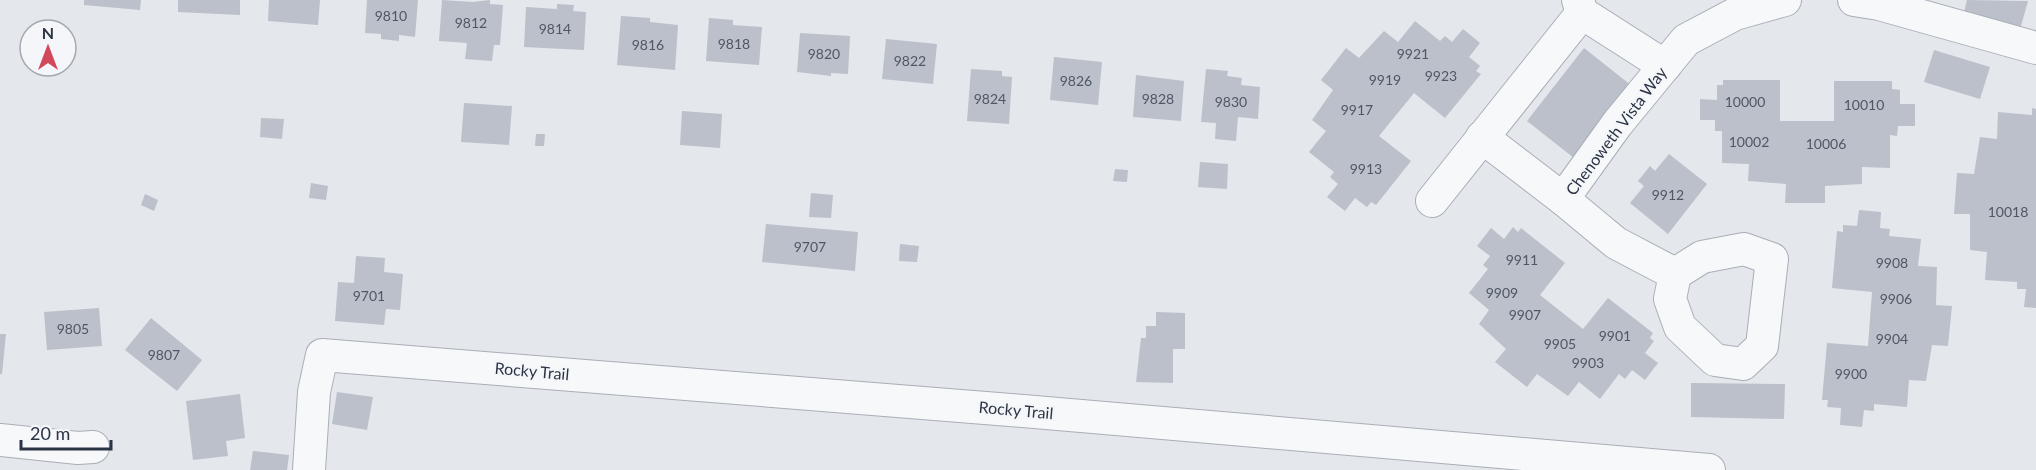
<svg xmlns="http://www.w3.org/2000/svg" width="2036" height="470" viewBox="0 0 2036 470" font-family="Lato,sans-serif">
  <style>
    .building { fill: #bbc0ca }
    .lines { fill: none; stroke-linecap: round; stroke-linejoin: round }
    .minor-casing { stroke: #a9aeb7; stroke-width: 34 }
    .minor { stroke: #f7f8fa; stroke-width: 32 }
    .labels { text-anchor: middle; stroke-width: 4.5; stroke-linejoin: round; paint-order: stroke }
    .number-label { font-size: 14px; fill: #4f5766 }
    .street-label { font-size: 16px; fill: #2b3445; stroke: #f4f6f9 }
  </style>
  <rect width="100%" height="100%" fill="#e4e7ec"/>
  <g class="building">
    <polygon points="84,0 141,0 140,10 84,5"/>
    <polygon points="178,0 240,0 240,15 178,12"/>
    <polygon points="269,0 320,0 318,25 268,21"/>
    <polygon points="367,0 418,0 415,37 399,35 399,41 381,39 381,34 365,33"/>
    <polygon points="442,0 473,2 490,0 490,4 503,5 500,45 494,45 492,61 465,59 467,43 439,41"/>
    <polygon points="1967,0 2028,1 2019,33 1963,17"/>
    <polygon points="557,4 574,5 573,11 586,12 584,50 524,47 526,7 557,9"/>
    <polygon points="621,16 650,18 650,22 678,25 675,70 617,65"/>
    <polygon points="709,18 733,20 733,25 762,27 759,65 706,61"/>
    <polygon points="1415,21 1440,41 1445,36 1452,42 1463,29 1480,43 1469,57 1480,66 1476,71 1481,74 1445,118 1414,93 1379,136 1411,161 1376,205 1371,202 1367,207 1355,198 1345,211 1327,197 1338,184 1330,177 1334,172 1309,152 1326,131 1312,120 1333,90 1321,80 1346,48 1359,58 1384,31 1398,42"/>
    <polygon points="800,33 850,36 848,74 831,73 831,76 797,72"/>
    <polygon points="886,39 937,44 933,84 882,79"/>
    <polygon points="1584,48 1632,86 1574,158 1527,121"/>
    <polygon points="1934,50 1990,67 1980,99 1924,82"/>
    <polygon points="1054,57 1102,62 1098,105 1050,100"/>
    <polygon points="971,69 1002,71 1002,76 1012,77 1009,124 967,121"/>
    <polygon points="1206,69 1228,71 1227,76 1242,78 1241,85 1260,87 1258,119 1238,117 1236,141 1215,139 1216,123 1201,122"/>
    <polygon points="1136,75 1184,81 1181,121 1133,117"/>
    <polygon points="1723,80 1780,80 1780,121 1834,121 1834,81 1892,81 1892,89 1900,90 1900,104 1915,104 1915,126 1898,126 1897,136 1890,135 1890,168 1862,167 1862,184 1825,186 1825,203 1785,203 1786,184 1748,181 1749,164 1722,163 1722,131 1715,131 1715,120 1700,120 1700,99 1717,100 1717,85 1723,85"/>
    <polygon points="464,103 512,106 509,145 461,142"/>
    <polygon points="2032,108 2036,109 2036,308 2024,307 2026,289 2017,289 2017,282 1985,280 1987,252 1970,250 1970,214 1954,214 1957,173 1974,174 1980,137 1997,139 1998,112 2032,115"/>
    <polygon points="682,111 722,114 720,148 680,145"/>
    <polygon points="261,118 284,119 282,139 260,137"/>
    <polygon points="536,134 545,134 544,146 535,146"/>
    <polygon points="1669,154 1707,184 1668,234 1630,203 1644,186 1638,181 1650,166 1655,171"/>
    <polygon points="1200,162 1228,164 1227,189 1198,187"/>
    <polygon points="1115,169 1128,170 1127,182 1113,181"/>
    <polygon points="311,183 328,186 326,200 309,198"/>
    <polygon points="811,193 833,195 831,218 809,217"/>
    <polygon points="145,194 158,200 154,211 141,205"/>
    <polygon points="1859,210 1881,212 1880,228 1890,229 1889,236 1921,239 1918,266 1937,267 1936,305 1952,306 1948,346 1932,345 1926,381 1909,380 1907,407 1874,404 1874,411 1864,410 1862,427 1840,425 1841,408 1827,407 1828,400 1822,400 1827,343 1868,346 1872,292 1832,288 1837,231 1843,232 1843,225 1857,226"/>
    <polygon points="766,224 858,232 855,271 762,262"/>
    <polygon points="1513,227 1518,232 1521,228 1565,263 1540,295 1583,329 1608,298 1653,333 1650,338 1654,341 1645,353 1658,363 1645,380 1632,370 1625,379 1619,374 1600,399 1579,382 1568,396 1537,374 1527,387 1495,362 1506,349 1479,324 1489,310 1469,293 1488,269 1483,265 1490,256 1477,246 1491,228 1504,239"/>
    <polygon points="900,244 919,246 917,262 899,261"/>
    <polygon points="356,256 385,258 384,272 403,274 400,310 386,309 384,325 335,321 338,282 354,283"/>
    <polygon points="99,308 102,346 47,350 44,312"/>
    <polygon points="1156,312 1185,313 1185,349 1173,349 1173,383 1136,382 1141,338 1146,338 1146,326 1156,326"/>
    <polygon points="151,318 202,360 177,391 125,350"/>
    <polygon points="0,334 6,334 2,374 0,374"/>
    <polygon points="1691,383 1785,384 1784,419 1691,417"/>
    <polygon points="337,392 373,397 367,430 332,424"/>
    <polygon points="240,394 245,438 226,441 228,456 193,460 186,401"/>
    <polygon points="253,451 289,455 287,470 250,470"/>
  </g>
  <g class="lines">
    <g class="minor-casing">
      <g id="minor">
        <polyline points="1578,0 1582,13 1665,66"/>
        <polyline points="1854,0 1879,4 2036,48"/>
        <polyline points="1482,137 1563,199"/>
        <polyline points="1432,201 1582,13"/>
        <polygon points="1744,249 1772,259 1762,346 1743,364 1715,360 1680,327 1670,299 1675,274 1702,257"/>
        <polyline points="1675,274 1616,243 1563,199 1617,124 1686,40 1735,14 1785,0"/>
        <polyline points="0,440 78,448 93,447"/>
        <polyline points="309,470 314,392 322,355 1023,411 1709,470"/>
      </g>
    </g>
    <use href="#minor" class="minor"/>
  </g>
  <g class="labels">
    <g class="number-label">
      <text x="391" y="21">9810</text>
      <text x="471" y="28">9812</text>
      <text x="555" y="34">9814</text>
      <text x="734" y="49">9818</text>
      <text x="648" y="50">9816</text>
      <text x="824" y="59">9820</text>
      <text x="1413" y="59">9921</text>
      <text x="910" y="66">9822</text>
      <text x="1441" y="81">9923</text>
      <text x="1385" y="85">9919</text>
      <text x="1076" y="86">9826</text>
      <text x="990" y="104">9824</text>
      <text x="1158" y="104">9828</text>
      <text x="1231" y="107">9830</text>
      <text x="1745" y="107">10000</text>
      <text x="1864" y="110">10010</text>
      <text x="1357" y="115">9917</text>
      <text x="1749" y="147">10002</text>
      <text x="1826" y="149">10006</text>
      <text x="1366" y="174">9913</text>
      <text x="1668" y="200">9912</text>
      <text x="2008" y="217">10018</text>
      <text x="810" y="252">9707</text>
      <text x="1522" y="265">9911</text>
      <text x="1892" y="268">9908</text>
      <text x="1502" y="298">9909</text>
      <text x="369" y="301">9701</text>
      <text x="1896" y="304">9906</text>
      <text x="1525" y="320">9907</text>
      <text x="73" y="334">9805</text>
      <text x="1615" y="341">9901</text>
      <text x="1892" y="344">9904</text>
      <text x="1560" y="349">9905</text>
      <text x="164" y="360">9807</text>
      <text x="1588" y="368">9903</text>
      <text x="1851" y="379">9900</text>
    </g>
    <g class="street-label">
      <text transform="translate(1616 131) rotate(-53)" y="6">Chenoweth Vista Way</text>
      <text transform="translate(532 371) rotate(5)" y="6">Rocky Trail</text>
      <text transform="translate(1016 410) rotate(5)" y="6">Rocky Trail</text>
    </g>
  </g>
  <g transform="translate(48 48)"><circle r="28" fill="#f4f6f9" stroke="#a4a8b1" stroke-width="1.5"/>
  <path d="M0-4.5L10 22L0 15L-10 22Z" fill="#d1495b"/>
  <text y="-9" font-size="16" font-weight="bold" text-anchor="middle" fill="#2b3445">N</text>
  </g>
  <path d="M21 440v9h90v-9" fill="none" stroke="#2b3445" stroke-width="3"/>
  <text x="30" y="440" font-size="18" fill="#2b3445" stroke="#f4f6f9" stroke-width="4.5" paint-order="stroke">20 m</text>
</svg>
